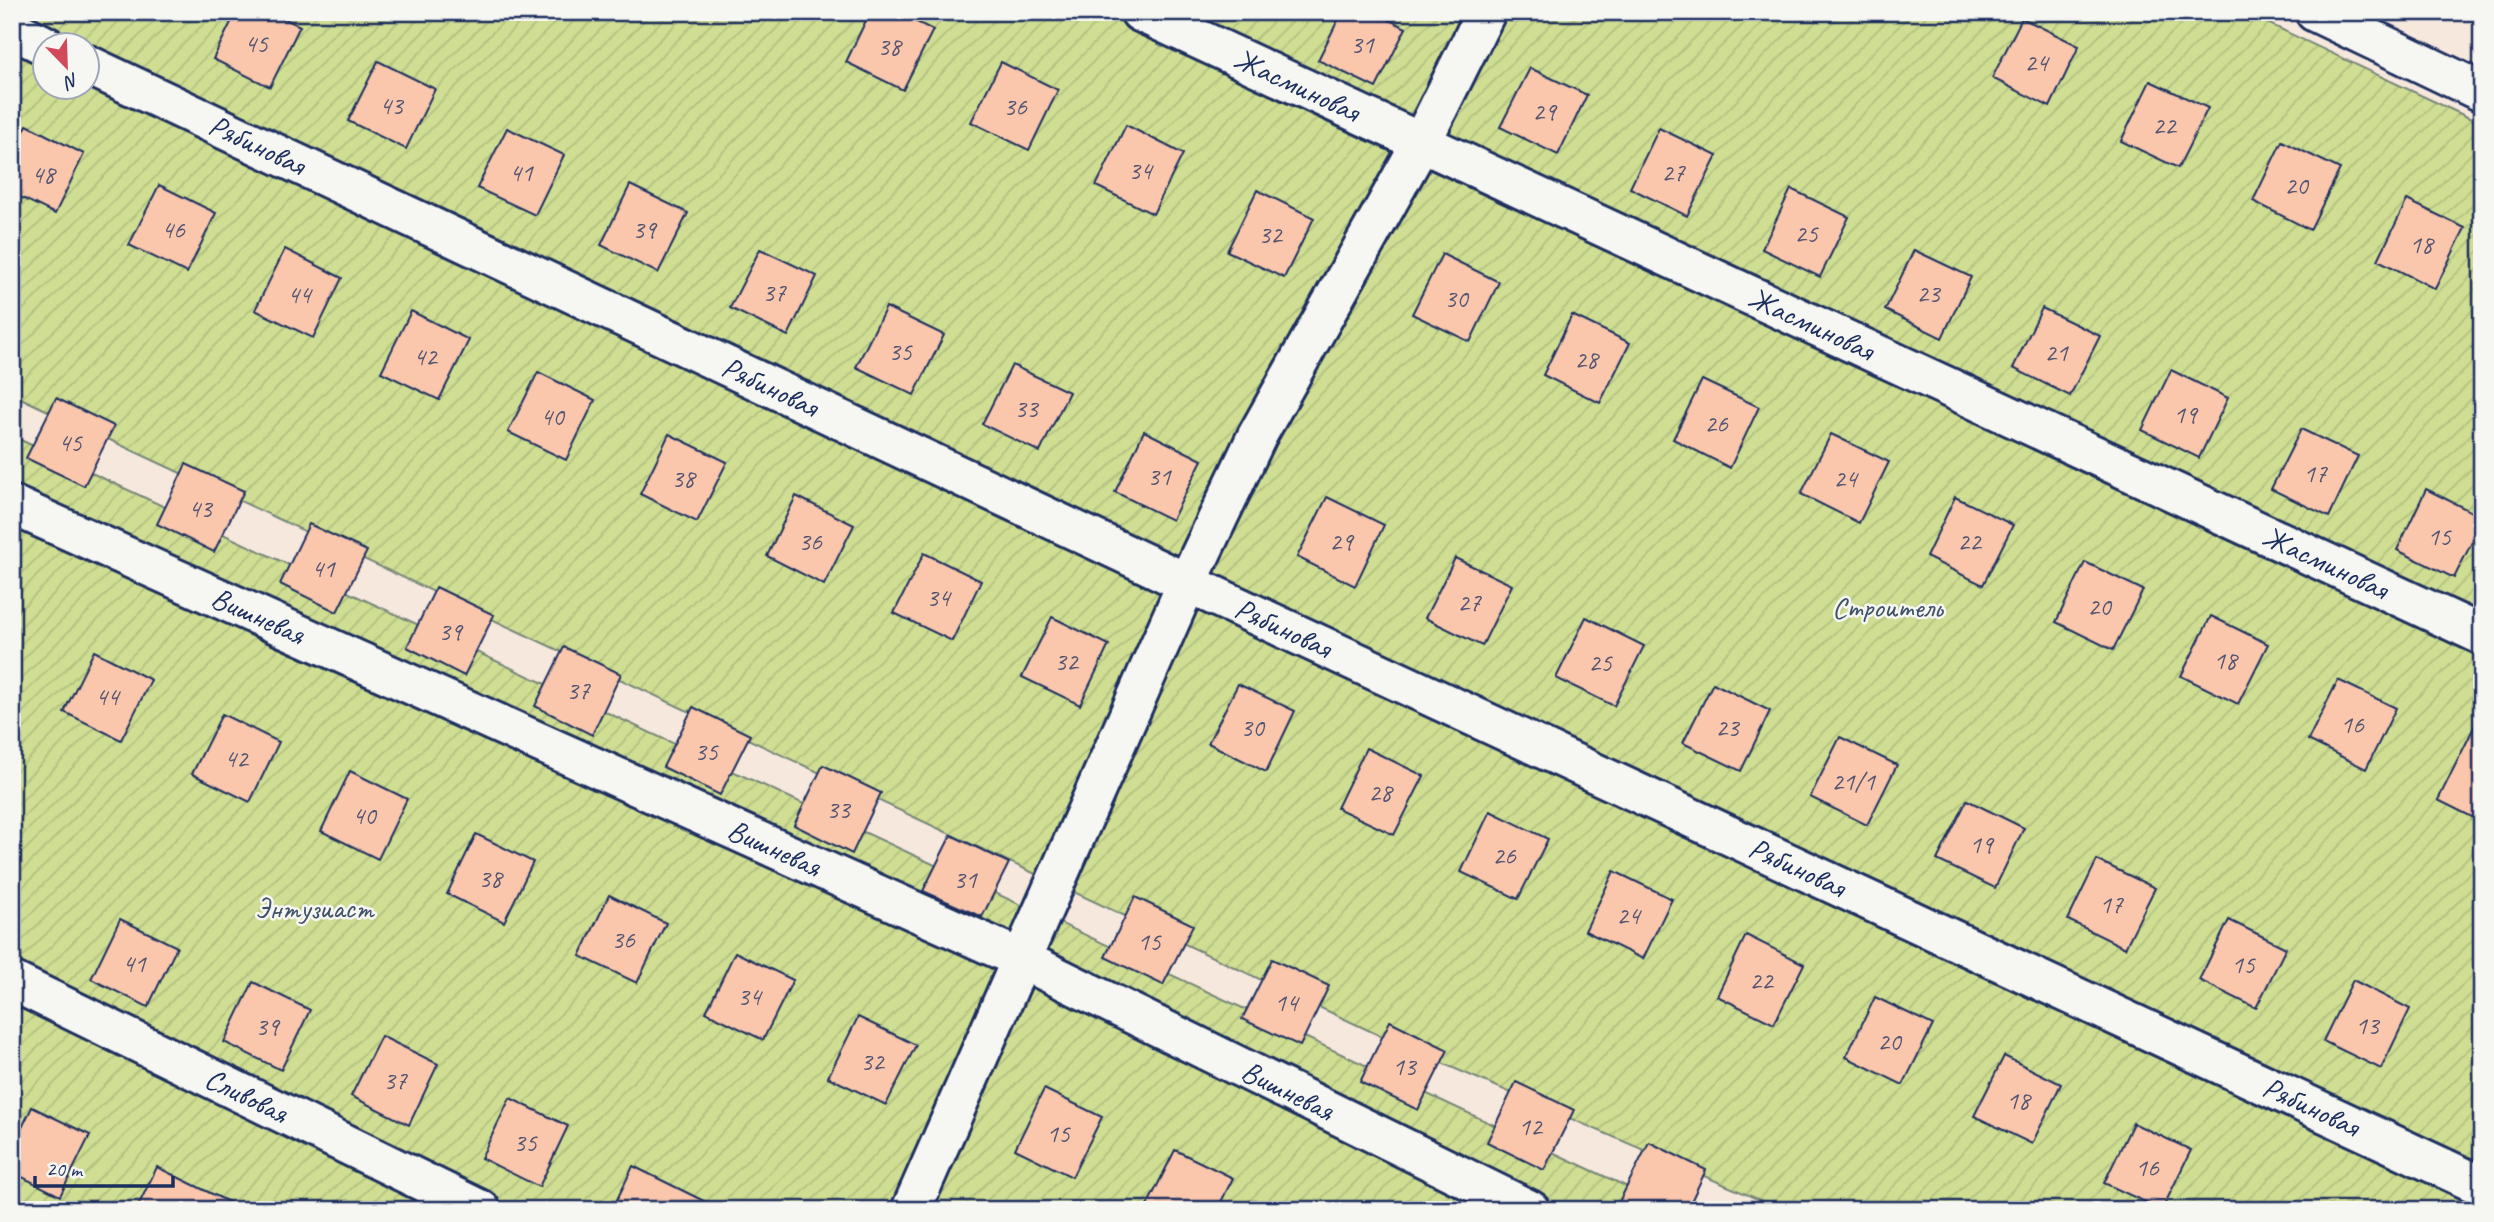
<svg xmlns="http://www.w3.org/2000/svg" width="2494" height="1222" viewBox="0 0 2494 1222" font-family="Caveat,sans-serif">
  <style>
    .garden { fill: url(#garden-furrows); stroke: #758678; stroke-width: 2; fill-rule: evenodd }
    .building { fill: #fac6ac; stroke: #1b2f5e; stroke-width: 2 }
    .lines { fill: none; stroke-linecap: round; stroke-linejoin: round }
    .minor-casing { stroke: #1b2f5e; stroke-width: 44 }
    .minor { stroke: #f6f6f2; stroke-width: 38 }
    .labels { text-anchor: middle; stroke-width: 5; stroke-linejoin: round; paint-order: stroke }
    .number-label { font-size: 26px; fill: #535572 }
    .street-label { font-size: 30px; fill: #1b2f5e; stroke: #f6f6f2 }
    .park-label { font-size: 30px; fill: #3f5268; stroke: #f6f6f2 }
  </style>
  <defs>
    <pattern id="garden-furrows" width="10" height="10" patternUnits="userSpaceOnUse" patternTransform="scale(1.75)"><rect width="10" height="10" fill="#cfde92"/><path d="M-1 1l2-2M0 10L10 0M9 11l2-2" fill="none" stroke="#b1bf80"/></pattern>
  </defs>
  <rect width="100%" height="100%" fill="#f7e8dd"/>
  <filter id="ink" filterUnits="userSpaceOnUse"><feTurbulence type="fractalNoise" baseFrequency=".0143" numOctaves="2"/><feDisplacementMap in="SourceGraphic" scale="14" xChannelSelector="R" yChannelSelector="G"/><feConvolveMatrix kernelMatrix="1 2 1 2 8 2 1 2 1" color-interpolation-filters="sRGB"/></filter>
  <g filter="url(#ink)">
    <g class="garden">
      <path d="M 12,12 L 2244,12 L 2482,124 L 2482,1210 L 1783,1210 L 1400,1045 L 12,394 ZM 46,46 L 88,46 L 88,88 L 46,88 Z"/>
      <polygon points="12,436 1677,1210 12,1210"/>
    </g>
    <g class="building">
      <polygon points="236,12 270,12 300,26 270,87 213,59"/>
      <polygon points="870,12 897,12 933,30 903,90 846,62"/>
      <polygon points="1342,12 1373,12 1406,28 1376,88 1318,60"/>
      <polygon points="2022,18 2079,46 2050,107 1992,78"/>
      <polygon points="378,61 435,89 406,149 348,121"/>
      <polygon points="1001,62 1058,90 1029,150 971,122"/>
      <polygon points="1530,68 1587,95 1558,155 1500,127"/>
      <polygon points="2150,81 2208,108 2178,168 2121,141"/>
      <polygon points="27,125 84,154 55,214 12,193 12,155"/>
      <polygon points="1126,125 1183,154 1153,214 1096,186"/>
      <polygon points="507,128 564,155 535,215 477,188"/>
      <polygon points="1659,128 1717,156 1687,216 1630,188"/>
      <polygon points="2282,141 2340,169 2310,230 2253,201"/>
      <polygon points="159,185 216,213 187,273 129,245"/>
      <polygon points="630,185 688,213 658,273 601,245"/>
      <polygon points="1791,189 1849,217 1820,277 1762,249"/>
      <polygon points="1257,190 1314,218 1284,278 1227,251"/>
      <polygon points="2407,200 2465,228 2435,289 2378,260"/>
      <polygon points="285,249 342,278 313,338 255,310"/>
      <polygon points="760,249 817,276 788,336 730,308"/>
      <polygon points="1914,250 1971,277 1942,338 1885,310"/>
      <polygon points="1442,254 1499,282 1470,342 1412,314"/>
      <polygon points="886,307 944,335 914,395 856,367"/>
      <polygon points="2042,308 2100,336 2070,396 2013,368"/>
      <polygon points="411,311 469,340 439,400 381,372"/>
      <polygon points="1572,315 1630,343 1600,403 1543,375"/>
      <polygon points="1012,365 1069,392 1040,452 982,424"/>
      <polygon points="2171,370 2228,398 2199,458 2142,430"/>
      <polygon points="538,372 595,400 566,460 508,432"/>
      <polygon points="1702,380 1759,407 1730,468 1673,439"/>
      <polygon points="56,398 114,426 84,486 26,458"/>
      <polygon points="2301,429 2358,456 2329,517 2271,489"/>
      <polygon points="1144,431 1202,460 1172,520 1115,492"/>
      <polygon points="669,434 727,462 697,522 640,494"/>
      <polygon points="1831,434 1889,462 1859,523 1801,494"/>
      <polygon points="186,464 244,491 214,552 157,524"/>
      <polygon points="2426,489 2482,517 2482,522 2454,578 2397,550"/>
      <polygon points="796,496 854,525 824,585 767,556"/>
      <polygon points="1327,497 1384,525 1355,586 1297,557"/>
      <polygon points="1955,497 2013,525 1983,585 1926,557"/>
      <polygon points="309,524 367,551 337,612 280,584"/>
      <polygon points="924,553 981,581 952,641 894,613"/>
      <polygon points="1455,558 1512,585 1482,646 1425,618"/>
      <polygon points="2085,562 2143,590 2113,650 2056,622"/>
      <polygon points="436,587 494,615 464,676 407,647"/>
      <polygon points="2211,616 2268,644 2238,704 2181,676"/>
      <polygon points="1052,617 1109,645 1080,705 1022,677"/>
      <polygon points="1586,617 1644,646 1614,706 1556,678"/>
      <polygon points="564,647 621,674 592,735 535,706"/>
      <polygon points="94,651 151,680 121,740 64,712"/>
      <polygon points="2338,680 2396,708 2366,769 2308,740"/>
      <polygon points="1713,683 1770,711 1741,771 1683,743"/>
      <polygon points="1238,684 1295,711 1266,772 1208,743"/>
      <polygon points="693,707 750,735 720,795 663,767"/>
      <polygon points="2482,711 2482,822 2438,800"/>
      <polygon points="222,714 279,742 250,802 192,774"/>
      <polygon points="1840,737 1897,765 1867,825 1810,797"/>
      <polygon points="1366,748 1424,776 1394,835 1337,808"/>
      <polygon points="823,765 881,793 852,854 794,825"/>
      <polygon points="350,771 407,799 378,859 321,831"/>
      <polygon points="1967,800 2024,828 1995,888 1937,860"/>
      <polygon points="1490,811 1548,839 1518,899 1461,872"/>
      <polygon points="476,834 533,862 504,922 447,894"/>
      <polygon points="951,835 1009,863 982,917 923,891"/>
      <polygon points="2097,860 2155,888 2125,948 2068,920"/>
      <polygon points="1614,871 1672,899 1643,959 1585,931"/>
      <polygon points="609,895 666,923 637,983 580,956"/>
      <polygon points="1135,897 1193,925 1163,985 1105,957"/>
      <polygon points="120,919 177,947 148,1007 91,979"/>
      <polygon points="2229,920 2286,948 2256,1008 2199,980"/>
      <polygon points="1746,935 1804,964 1774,1024 1717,996"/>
      <polygon points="735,952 793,980 763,1040 706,1012"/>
      <polygon points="1272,959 1329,986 1300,1046 1242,1019"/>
      <polygon points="2353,980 2410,1009 2381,1069 2323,1041"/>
      <polygon points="253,982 310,1010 281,1070 224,1042"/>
      <polygon points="1875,997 1933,1025 1903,1085 1846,1057"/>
      <polygon points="858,1017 916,1045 886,1105 828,1077"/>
      <polygon points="1390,1021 1448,1050 1418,1110 1360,1082"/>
      <polygon points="381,1036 438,1064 409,1125 351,1096"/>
      <polygon points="2004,1056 2061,1084 2032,1144 1974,1116"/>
      <polygon points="1516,1082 1574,1110 1544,1170 1487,1142"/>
      <polygon points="1044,1089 1102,1117 1072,1177 1015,1149"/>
      <polygon points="510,1098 568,1126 539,1187 481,1158"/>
      <polygon points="32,1107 90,1135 60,1196 12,1172 12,1148"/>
      <polygon points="2133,1123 2191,1150 2162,1210 2104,1183"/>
      <polygon points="1649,1142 1706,1170 1687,1210 1615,1210"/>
      <polygon points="1175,1150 1233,1178 1217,1210 1145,1210"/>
      <polygon points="633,1166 722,1210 612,1210"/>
      <polygon points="157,1167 245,1210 136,1210"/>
    </g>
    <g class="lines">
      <g class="minor-casing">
        <g id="minor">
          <path id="s1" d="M 1140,12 L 2482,635"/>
          <polyline points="2315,12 2482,92"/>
          <polyline points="12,29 46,46"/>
          <path id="s2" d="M 88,65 L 1187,583 L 2482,1186"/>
          <path id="s3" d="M 12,505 L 1021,959 L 1530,1210"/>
          <path id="s4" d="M 12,981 L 481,1210"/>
          <polyline points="911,1210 1187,583 1257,436 1421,143 1486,12"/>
        </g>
      </g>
      <use href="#minor" class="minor"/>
    </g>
  </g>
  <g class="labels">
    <g class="number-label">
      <text x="256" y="52">45</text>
      <text x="1362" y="53">31</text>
      <text x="889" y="55">38</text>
      <text x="2036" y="71">24</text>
      <text x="391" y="114">43</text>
      <text x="1015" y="115">36</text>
      <text x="1544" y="120">29</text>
      <text x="2164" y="134">22</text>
      <text x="1140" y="179">34</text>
      <text x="521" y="181">41</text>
      <text x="1673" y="181">27</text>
      <text x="43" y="183">48</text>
      <text x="2296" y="194">20</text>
      <text x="173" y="238">46</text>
      <text x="644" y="238">39</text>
      <text x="1806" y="242">25</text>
      <text x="1270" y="243">32</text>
      <text x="2421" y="253">18</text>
      <text x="774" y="301">37</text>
      <text x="1928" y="302">23</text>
      <text x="299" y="303">44</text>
      <text x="1456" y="307">30</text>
      <text x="900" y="360">35</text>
      <text x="2056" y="361">21</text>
      <text x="425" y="365">42</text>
      <text x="1586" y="368">28</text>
      <text x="1026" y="417">33</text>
      <text x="2185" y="423">19</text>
      <text x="552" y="425">40</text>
      <text x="1716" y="432">26</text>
      <text x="70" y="451">45</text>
      <text x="2315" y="482">17</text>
      <text x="1159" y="485">31</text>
      <text x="683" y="487">38</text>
      <text x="1845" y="487">24</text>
      <text x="200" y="517">43</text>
      <text x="2439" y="545">15</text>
      <text x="810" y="550">36</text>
      <text x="1341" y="550">29</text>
      <text x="1969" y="550">22</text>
      <text x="323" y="577">41</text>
      <text x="938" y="606">34</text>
      <text x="1469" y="611">27</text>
      <text x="2099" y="615">20</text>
      <text x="450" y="640">39</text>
      <text x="2225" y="669">18</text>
      <text x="1066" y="670">32</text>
      <text x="1600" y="671">25</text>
      <text x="578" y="699">37</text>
      <text x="107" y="705">44</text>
      <text x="2352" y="733">16</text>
      <text x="1252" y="736">30</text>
      <text x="1727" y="736">23</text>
      <text x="706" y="760">35</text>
      <text x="236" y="767">42</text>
      <text x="1853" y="790">21/1</text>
      <text x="1380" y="801">28</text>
      <text x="838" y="818">33</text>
      <text x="364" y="824">40</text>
      <text x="1981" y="853">19</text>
      <text x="1504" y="864">26</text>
      <text x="490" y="887">38</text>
      <text x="965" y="888">31</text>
      <text x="2111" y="913">17</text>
      <text x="1628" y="924">24</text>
      <text x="623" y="948">36</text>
      <text x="1149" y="950">15</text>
      <text x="134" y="972">41</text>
      <text x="2243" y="973">15</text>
      <text x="1761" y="989">22</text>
      <text x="749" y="1005">34</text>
      <text x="1286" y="1011">14</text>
      <text x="2367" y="1034">13</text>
      <text x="267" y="1035">39</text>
      <text x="1889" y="1050">20</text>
      <text x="872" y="1070">32</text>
      <text x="1404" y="1075">13</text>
      <text x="395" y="1089">37</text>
      <text x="2018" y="1109">18</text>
      <text x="1530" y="1135">12</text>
      <text x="1058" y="1142">15</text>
      <text x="525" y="1151">35</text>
      <text x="2147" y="1176">16</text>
    </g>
    <g class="street-label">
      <text dy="10" stroke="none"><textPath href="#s1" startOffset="173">Жасминовая</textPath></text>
      <text dy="10" stroke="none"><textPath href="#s2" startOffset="187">Рябиновая</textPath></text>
      <text dy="10" stroke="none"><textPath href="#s1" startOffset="740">Жасминовая</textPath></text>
      <text dy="10" stroke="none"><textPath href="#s2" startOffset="754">Рябиновая</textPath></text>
      <text dy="10" stroke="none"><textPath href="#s1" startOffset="1307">Жасминовая</textPath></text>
      <text dy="10" stroke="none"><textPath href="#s3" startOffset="270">Вишневая</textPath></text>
      <text dy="10" stroke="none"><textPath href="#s2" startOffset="1321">Рябиновая</textPath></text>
      <text dy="10" stroke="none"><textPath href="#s3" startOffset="836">Вишневая</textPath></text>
      <text dy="10" stroke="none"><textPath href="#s2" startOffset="1888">Рябиновая</textPath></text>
      <text dy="10" stroke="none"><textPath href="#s3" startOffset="1404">Вишневая</textPath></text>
      <text dy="10" stroke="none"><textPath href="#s4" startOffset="261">Сливовая</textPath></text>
      <text dy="10" stroke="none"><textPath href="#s2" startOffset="2455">Рябиновая</textPath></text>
    </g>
    <g class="park-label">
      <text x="1887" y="617">Строитель</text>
      <text x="314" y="918">Энтузиаст</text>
    </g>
  </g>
  <rect width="2494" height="1222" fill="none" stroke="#f6f6f2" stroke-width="42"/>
  <rect x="21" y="21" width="2452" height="1180" fill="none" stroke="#1b2f5e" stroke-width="2.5" filter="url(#ink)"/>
  <g transform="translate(66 66) rotate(157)"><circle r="33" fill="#f6f6f2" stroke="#9ea6b7" stroke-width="2"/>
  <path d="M0-5L12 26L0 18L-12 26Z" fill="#d1495b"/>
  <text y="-10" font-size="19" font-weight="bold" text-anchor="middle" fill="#1b2f5e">N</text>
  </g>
  <path d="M35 1176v10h138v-10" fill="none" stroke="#1b2f5e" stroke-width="3.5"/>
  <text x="46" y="1176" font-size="21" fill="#1b2f5e" stroke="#f6f6f2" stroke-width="5" paint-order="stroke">20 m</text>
</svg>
